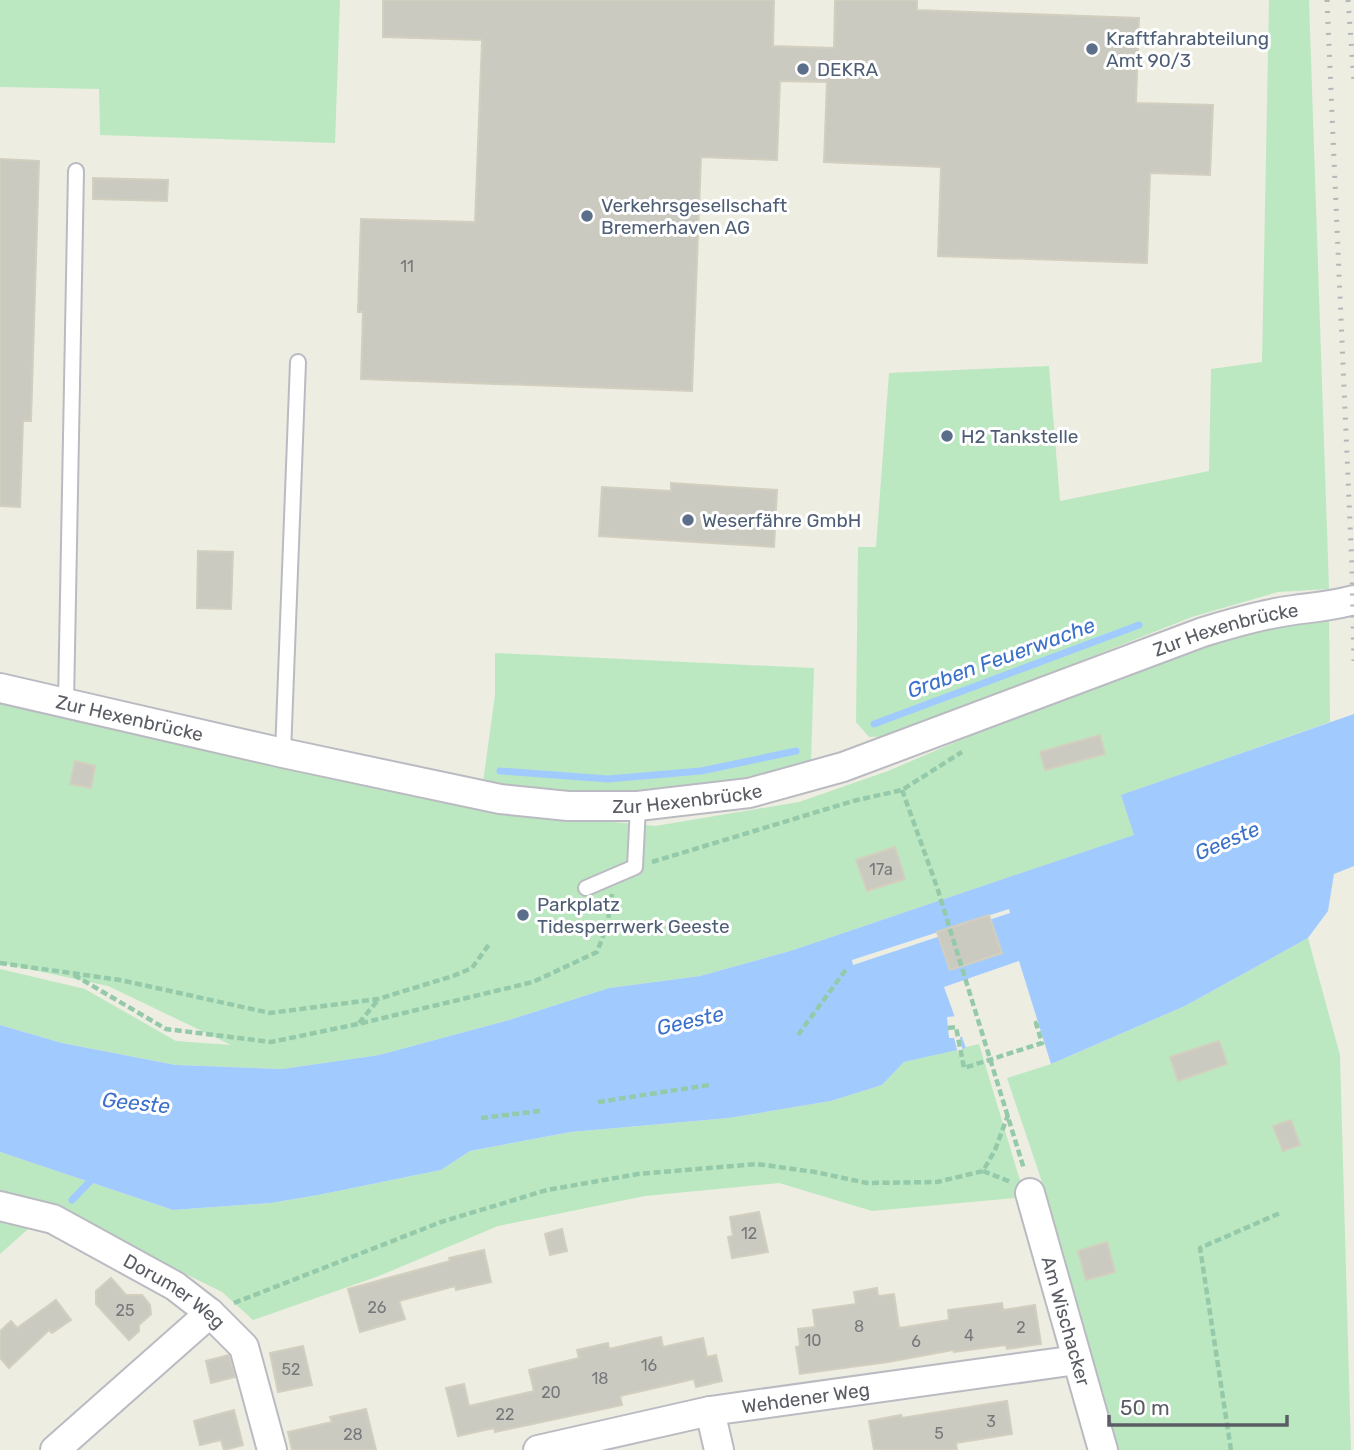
<svg xmlns="http://www.w3.org/2000/svg" width="1354" height="1450" viewBox="0 0 1354 1450" font-family="Rubik,sans-serif">
  <style>
    .green { fill: #bce8c1 }
    .water { fill: #a1cbff; fill-rule: evenodd }
    .pier { fill: #eeede2 }
    .lines { fill: none; stroke-linecap: round; stroke-linejoin: round }
    .stream { stroke: #a1cbff; stroke-width: 7 }
    .building { fill: #cbcac1; stroke: #d3cfbf; stroke-width: 2 }
    .service-casing { stroke: #babbc2; stroke-width: 18 }
    .minor-casing { stroke: #babbc2; stroke-width: 32 }
    .path { stroke: #94c9aa; stroke-width: 4.5; stroke-dasharray: 7 3.5; stroke-linecap: butt }
    .service { stroke: #fff; stroke-width: 14 }
    .minor { stroke: #fff; stroke-width: 28 }
    .rail { stroke: #b5b6b7; stroke-width: 5; stroke-dasharray: 2 9; stroke-linecap: butt }
    .service-dot { fill: #5c6f8a; stroke: #fff; stroke-width: 2.5 }
    .labels { text-anchor: middle; stroke-width: 6; stroke-linejoin: round; paint-order: stroke }
    .number-label { font-size: 16px; fill: #76787b }
    .service-label { font-size: 19px; fill: #4e5e75; stroke: #fff; text-anchor: start }
    .street-label { font-size: 19px; fill: #5a5d64; stroke: #fff }
    .water-label { font-size: 21px; font-style: italic; fill: #3b70cb; stroke: #fff }
  </style>
  <rect width="100%" height="100%" fill="#eeede2"/>
  <g class="green">
    <polygon points="0,0 340,0 335,143 100,135 99,89 0,87"/>
    <polygon points="1269,0 1309,0 1329,589 1278,592 1192,617 891,736 869,737 856,722 858,547 876,547 889,373 1049,366 1060,501 1209,471 1211,369 1262,362"/>
    <polygon points="1329,614 1330,722 1122,795 1135,835 790,951 700,976 609,988 509,1020 379,1055 282,1069 176,1065 62,1043 0,1025 0,969 85,989 176,1041 231,1045 108,986 0,963 0,702 491,810 655,826 799,802 888,771 1014,717 1209,644"/>
    <polygon points="495,653 814,668 811,762 733,783 641,795 517,787 483,782 495,695"/>
    <polygon points="1308,938 1340,1055 1351,1450 1115,1450 1047,1197 1007,1078 1051,1064 1185,1006"/>
    <polygon points="979,1044 1025,1197 872,1211 779,1183 645,1196 498,1226 379,1276 253,1320 222,1292 52,1208 0,1254 0,1152 173,1210 271,1203 318,1195 441,1170 470,1151 571,1132 729,1118 831,1101 882,1085 904,1062"/>
  </g>
  <path class="water" d="M 1354,714 L 1354,866 L 1334,874 L 1328,911 L 1308,938 L 1185,1006 L 1051,1064 L 1019,961 L 944,987 L 966,1048 L 904,1062 L 882,1085 L 831,1101 L 729,1118 L 571,1132 L 470,1151 L 441,1170 L 318,1195 L 271,1203 L 173,1210 L 0,1152 L 0,1025 L 62,1043 L 176,1065 L 282,1069 L 379,1055 L 509,1020 L 609,988 L 700,976 L 790,951 L 1134,835 L 1121,795 ZM 1009,909 L 1010,913 L 853,965 L 852,960 Z"/>
  <polygon class="pier" points="958,1016 963,1036 960,1037 963,1052 958,1053 954,1038 949,1038 947,1017"/>
  <g class="lines">
    <g class="stream">
      <polyline points="874,724 1139,625"/>
      <polyline points="500,771 608,779 701,771 796,751"/>
      <polyline points="72,1200 96,1175"/>
    </g>
  </g>
  <g class="building">
    <polygon points="383,0 774,0 773,46 834,48 835,0 917,0 917,10 1139,18 1136,103 1213,105 1210,175 1150,173 1147,263 938,256 941,167 824,162 827,82 780,81 777,160 701,157 692,391 361,379 363,312 358,312 361,219 475,222 482,40 383,37"/>
    <polygon points="0,159 39,161 31,421 23,421 20,507 0,506"/>
    <polygon points="93,178 168,180 167,201 93,199"/>
    <polygon points="671,483 777,490 774,547 599,536 602,487 671,491"/>
    <polygon points="198,551 233,552 231,609 197,608"/>
    <polygon points="1100,735 1105,754 1045,770 1040,752"/>
    <polygon points="75,761 95,766 91,788 70,784"/>
    <polygon points="895,847 905,879 867,891 856,860"/>
    <polygon points="989,915 1002,953 950,970 937,932"/>
    <polygon points="1219,1041 1227,1064 1178,1081 1170,1057"/>
    <polygon points="1291,1120 1300,1145 1283,1151 1273,1126"/>
    <polygon points="759,1212 768,1252 732,1258 728,1237 733,1236 730,1217"/>
    <polygon points="562,1229 567,1251 550,1255 545,1234"/>
    <polygon points="1107,1242 1115,1272 1086,1280 1078,1251"/>
    <polygon points="484,1250 491,1282 456,1290 455,1286 399,1301 405,1319 360,1332 348,1289 450,1261 449,1258"/>
    <polygon points="111,1278 126,1295 142,1295 150,1305 151,1314 139,1325 139,1331 129,1340 96,1304 96,1291"/>
    <polygon points="877,1288 878,1296 894,1294 899,1328 949,1320 948,1310 1002,1303 1003,1310 1035,1305 1041,1344 1007,1349 1006,1345 954,1352 953,1350 888,1362 800,1374 796,1347 800,1346 798,1329 815,1327 813,1310 856,1304 854,1292"/>
    <polygon points="56,1300 71,1320 52,1333 49,1330 9,1368 0,1358 0,1331 11,1321 17,1328"/>
    <polygon points="661,1337 663,1347 703,1338 707,1357 716,1355 722,1381 696,1387 694,1379 620,1396 622,1405 495,1432 494,1428 458,1436 446,1388 464,1384 469,1406 534,1391 529,1370 579,1358 577,1350 608,1343 609,1349"/>
    <polygon points="303,1346 312,1385 278,1392 270,1353"/>
    <polygon points="229,1355 235,1377 211,1383 206,1361"/>
    <polygon points="1007,1401 1012,1434 956,1443 957,1450 874,1450 869,1421 901,1415 902,1418"/>
    <polygon points="366,1409 376,1450 292,1450 288,1432 332,1422 330,1417"/>
    <polygon points="234,1410 243,1445 224,1450 221,1440 200,1445 194,1421"/>
  </g>
  <g class="lines">
    <g class="service-casing">
      <g id="service">
        <polyline points="66,703 76,171"/>
        <polyline points="283,753 298,362"/>
        <polyline points="586,888 635,867 638,806"/>
      </g>
    </g>
    <g class="minor-casing">
      <g id="minor">
        <path id="s1" d="M 0,688 L 283,753 L 500,799 L 568,806 L 638,806 L 749,793 L 843,767 L 1203,632 C 1232,623 1263,614 1294,610 C 1317,607 1331,606 1354,600"/>
        <path id="s2" d="M 1030,1193 L 1103,1450"/>
        <path id="s3" d="M 0,1206 L 53,1219 L 175,1286 L 210,1313 L 244,1347 L 272,1450"/>
        <polyline points="710,1411 719,1450"/>
        <polyline points="55,1450 210,1313"/>
        <path id="s4" d="M 538,1450 L 710,1411 L 1077,1360"/>
      </g>
    </g>
    <g class="path">
      <polyline points="902,790 937,887 1024,1169"/>
      <polyline points="652,862 853,801 902,790 962,752"/>
      <polyline points="0,963 120,980 270,1013 378,999 453,976 472,968 490,943"/>
      <polyline points="74,975 166,1029 271,1042 358,1024 533,982 597,952 607,926 612,894"/>
      <polyline points="359,1023 378,1000"/>
      <polyline points="948,1028 956,1027 964,1068 1042,1043 1036,1023 1040,1022"/>
      <polyline points="798,1035 847,968"/>
      <polyline points="598,1102 709,1085"/>
      <polyline points="481,1118 540,1111"/>
      <polyline points="983,1171 1011,1182"/>
      <polyline points="234,1303 441,1222 547,1190 638,1174 757,1164 815,1172 867,1183 937,1182 983,1171 995,1150 1008,1115"/>
      <polyline points="1231,1450 1200,1248 1280,1213"/>
    </g>
    <use href="#service" class="service"/>
    <use href="#minor" class="minor"/>
    <g class="rail">
      <polyline points="1327,0 1352,569 1354,661"/>
      <polyline points="1348,0 1354,81"/>
    </g>
  </g>
  <g class="service-dot">
    <circle cx="1092" cy="49" r="7"/>
    <circle cx="803" cy="69" r="7"/>
    <circle cx="587" cy="216" r="7"/>
    <circle cx="947" cy="436" r="7"/>
    <circle cx="688" cy="520" r="7"/>
    <circle cx="523" cy="915" r="7"/>
  </g>
  <g class="labels">
    <g class="number-label">
      <text x="407" y="272">11</text>
      <text x="881" y="875">17a</text>
      <text x="749" y="1239">12</text>
      <text x="377" y="1313">26</text>
      <text x="125" y="1316">25</text>
      <text x="859" y="1332">8</text>
      <text x="1021" y="1333">2</text>
      <text x="969" y="1341">4</text>
      <text x="813" y="1346">10</text>
      <text x="916" y="1347">6</text>
      <text x="649" y="1371">16</text>
      <text x="291" y="1375">52</text>
      <text x="600" y="1384">18</text>
      <text x="551" y="1398">20</text>
      <text x="505" y="1420">22</text>
      <text x="991" y="1427">3</text>
      <text x="939" y="1439">5</text>
      <text x="353" y="1440">28</text>
    </g>
    <g class="service-label">
      <text x="1106" y="45">Kraftfahrabteilung<tspan x="1106" dy="22">Amt 90/3</tspan></text>
      <text x="817" y="76">DEKRA</text>
      <text x="601" y="212">Verkehrsgesellschaft<tspan x="601" dy="22">Bremerhaven AG</tspan></text>
      <text x="961" y="443">H2 Tankstelle</text>
      <text x="702" y="527">Weserfähre GmbH</text>
      <text x="537" y="911">Parkplatz<tspan x="537" dy="22">Tidesperrwerk Geeste</tspan></text>
    </g>
    <g class="street-label">
      <text dy="7" stroke="none"><textPath href="#s1" startOffset="1267">Zur Hexenbrücke</textPath></text>
      <text dy="7" stroke="none"><textPath href="#s1" startOffset="133">Zur Hexenbrücke</textPath></text>
      <text dy="7" stroke="none"><textPath href="#s1" startOffset="700">Zur Hexenbrücke</textPath></text>
      <text dy="7" stroke="none"><textPath href="#s3" startOffset="196">Dorumer Weg</textPath></text>
      <text dy="7" stroke="none"><textPath href="#s2" startOffset="133">Am Wischacker</textPath></text>
      <text dy="7" stroke="none"><textPath href="#s4" startOffset="273">Wehdener Weg</textPath></text>
    </g>
    <g class="water-label">
      <text transform="translate(1001 658) rotate(-20)" y="7">Graben Feuerwache</text>
      <text transform="translate(1227 841) rotate(-23)" y="7">Geeste</text>
      <text transform="translate(690 1021) rotate(-13)" y="7">Geeste</text>
      <text transform="translate(136 1103) rotate(6)" y="7">Geeste</text>
    </g>
  </g>
  <path d="M1109 1415v10h178v-10" fill="none" stroke="#5a5d64" stroke-width="3.5"/>
  <text x="1120" y="1415" font-size="21" fill="#5a5d64" stroke="#ffffff" stroke-width="5" paint-order="stroke">50 m</text>
</svg>
